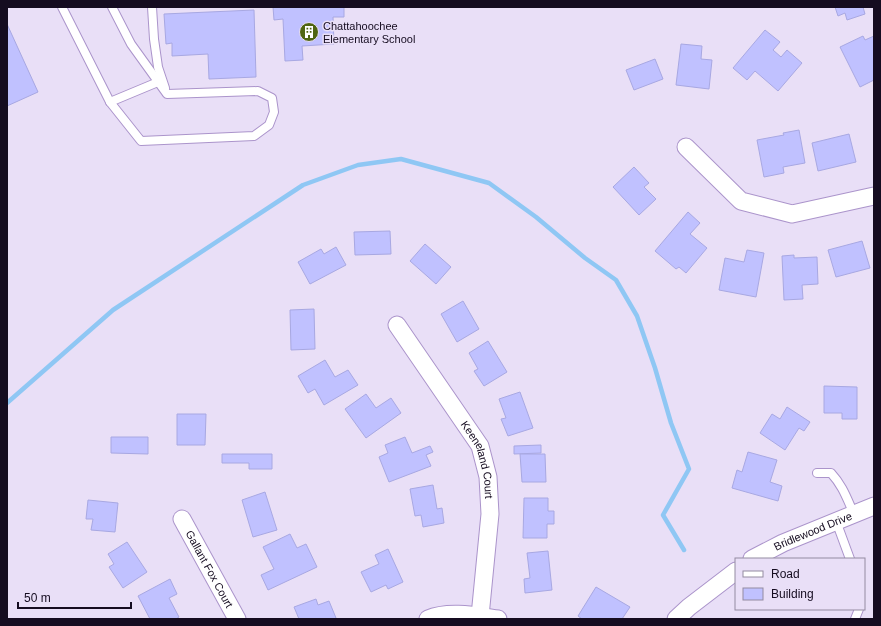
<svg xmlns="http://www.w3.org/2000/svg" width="881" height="626" viewBox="0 0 881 626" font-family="Arial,sans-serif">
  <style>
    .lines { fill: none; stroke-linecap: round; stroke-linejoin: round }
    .stream { stroke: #8fc7f4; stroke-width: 4.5 }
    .building { fill: #c0c1ff; stroke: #a8a8e2 }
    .lane-casing { stroke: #ab94cb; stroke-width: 10 }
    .street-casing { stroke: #ab94cb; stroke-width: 19 }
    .lane { stroke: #fff; stroke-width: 8 }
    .street { stroke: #fff; stroke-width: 17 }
    .labels { text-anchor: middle; stroke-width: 3; stroke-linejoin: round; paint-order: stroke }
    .poi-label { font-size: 11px; fill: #150c20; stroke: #e9dff7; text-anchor: start }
    .street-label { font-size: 11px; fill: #150c20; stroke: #e9dff7 }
  </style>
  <rect width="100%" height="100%" fill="#e9dff7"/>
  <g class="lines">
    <polyline class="stream" points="7,403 113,310 303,185 358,165 401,159 489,183 536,217 585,258 616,280 637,316 655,368 671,423 689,469 663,515 684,550"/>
  </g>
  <g class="building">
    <polygon points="273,7 344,7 344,17 333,17 334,44 302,46 303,60 285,61 283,19 274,20"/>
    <polygon points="835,7 863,7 865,14 847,20 845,13 838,16"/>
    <polygon points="254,10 256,77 209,79 208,54 172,56 172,43 166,44 164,14"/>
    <polygon points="7,24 38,92 7,106"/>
    <polygon points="765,30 780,42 773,50 781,57 787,50 802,63 778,91 755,71 747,80 733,68"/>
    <polygon points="863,36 865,40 874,36 874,80 860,87 840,47"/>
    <polygon points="681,44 702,46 701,59 712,60 709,89 676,85"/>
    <polygon points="655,59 663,79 634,90 626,70"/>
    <polygon points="799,130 805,163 783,167 784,173 764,177 757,140 784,135 783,133"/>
    <polygon points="849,134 856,162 818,171 812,143"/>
    <polygon points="634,167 649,183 644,187 656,199 639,215 613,187"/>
    <polygon points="688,212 700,223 690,234 707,248 686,273 679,267 676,269 655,251"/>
    <polygon points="390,231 391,254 355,255 354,232"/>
    <polygon points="862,241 870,268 836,277 828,250"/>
    <polygon points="425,244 451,267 436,284 410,261"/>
    <polygon points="336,247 346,265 310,284 298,262 321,249 324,254"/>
    <polygon points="747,250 764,253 756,297 719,290 725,258 744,262"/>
    <polygon points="794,255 794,258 817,257 818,284 802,285 803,299 784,300 782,256"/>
    <polygon points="463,301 479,329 457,342 441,314"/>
    <polygon points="314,309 315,349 291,350 290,310"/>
    <polygon points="488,341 507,372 484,386 474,371 478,369 469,353"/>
    <polygon points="325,360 335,377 348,370 358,385 324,405 315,389 308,393 298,376"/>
    <polygon points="824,386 857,387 857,419 842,419 842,413 824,413"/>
    <polygon points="520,392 533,428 508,436 501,419 506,418 499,399"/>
    <polygon points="366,394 376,408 391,398 401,413 366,438 345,409"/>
    <polygon points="787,407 810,422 804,431 799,428 785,450 760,433 772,414 780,419"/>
    <polygon points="177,414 206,414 205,445 177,445"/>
    <polygon points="111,437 148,437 148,454 111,453"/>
    <polygon points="405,437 412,453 430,446 433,452 426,455 431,466 389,482 379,457 388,453 385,445"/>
    <polygon points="541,445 541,453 514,454 514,446"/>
    <polygon points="748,452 777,460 770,482 782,486 778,501 732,488 737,470 742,472"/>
    <polygon points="222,454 272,454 272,469 249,469 249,463 222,463"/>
    <polygon points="520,454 545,454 546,482 522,482"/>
    <polygon points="433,485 437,509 442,508 444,523 423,527 421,515 415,516 410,489"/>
    <polygon points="265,492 277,530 253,537 242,500"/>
    <polygon points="524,498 548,498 548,511 554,511 554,524 547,524 547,538 523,538"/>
    <polygon points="88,500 118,503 115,532 91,530 93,519 86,519"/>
    <polygon points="290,534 297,548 306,544 317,567 268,590 261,575 274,569 263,547"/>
    <polygon points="127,542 147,572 123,588 109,567 114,564 108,554"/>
    <polygon points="388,549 403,582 388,589 386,585 371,592 361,572 379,564 375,555"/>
    <polygon points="548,551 552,590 525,593 524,579 530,578 527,553"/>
    <polygon points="170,579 177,594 169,598 179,617 176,619 150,619 138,596"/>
    <polygon points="596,587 630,607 622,619 582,619 578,616"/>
    <polygon points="316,599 318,605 329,601 336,618 334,619 299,619 294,607"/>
  </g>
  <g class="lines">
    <g class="lane-casing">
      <g id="lane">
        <polyline points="62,7 110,102 141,141 254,136 269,125 274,112 272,98 258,91 167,94 131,44 112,7"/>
        <polyline points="152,7 154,39 158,67 165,88"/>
        <polyline points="110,102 158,82"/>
        <path d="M 817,473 L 831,473 C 843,486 847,499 854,514"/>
        <polyline points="836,521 850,559"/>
        <polyline points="855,619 859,609"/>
      </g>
    </g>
    <g class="street-casing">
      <g id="street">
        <polyline points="686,147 741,201 792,214 874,196"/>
        <path id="s1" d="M 397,325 L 480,446 L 488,477 L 490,514 L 480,616"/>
        <path id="s2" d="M 182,519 L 237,619"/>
        <path id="s3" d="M 752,559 L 783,543 L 874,506"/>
        <path d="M 428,619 C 449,610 477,616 498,619"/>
        <polyline points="676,619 689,607 736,571"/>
      </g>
    </g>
    <use href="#lane" class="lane"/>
    <use href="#street" class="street"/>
  </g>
  <defs>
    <g id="building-disc" transform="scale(1)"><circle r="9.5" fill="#4f6512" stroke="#e9dff7"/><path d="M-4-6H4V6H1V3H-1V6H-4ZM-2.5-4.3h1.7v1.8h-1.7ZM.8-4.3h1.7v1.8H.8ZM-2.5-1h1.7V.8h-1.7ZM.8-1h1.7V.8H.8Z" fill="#fff"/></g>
  </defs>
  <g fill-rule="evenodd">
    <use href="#building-disc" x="309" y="32"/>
  </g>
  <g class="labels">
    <g class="poi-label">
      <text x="323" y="30">Chattahoochee<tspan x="323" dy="13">Elementary School</tspan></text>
    </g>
    <g class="street-label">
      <text dy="4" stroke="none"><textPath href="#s1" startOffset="159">Keeneland Court</textPath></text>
      <text dy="4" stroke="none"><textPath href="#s3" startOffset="67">Bridlewood Drive</textPath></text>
      <text dy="4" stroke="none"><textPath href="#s2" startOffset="57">Gallant Fox Court</textPath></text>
    </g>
  </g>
  <rect width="881" height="626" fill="none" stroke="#150c20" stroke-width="16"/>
  <rect x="735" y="558" width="130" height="52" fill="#e9dff7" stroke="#948ba1"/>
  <rect x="743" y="571" width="20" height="6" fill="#ffffff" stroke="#948ba1"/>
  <text x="771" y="578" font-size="12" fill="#150c20">Road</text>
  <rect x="743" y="588" width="20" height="12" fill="#c0c1ff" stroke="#948ba1"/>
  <text x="771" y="598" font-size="12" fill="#150c20">Building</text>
  <path d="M18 602v6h113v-6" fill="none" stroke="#150c20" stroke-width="2"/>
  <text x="24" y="602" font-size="12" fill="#150c20" stroke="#e9dff7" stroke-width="3" paint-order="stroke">50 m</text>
</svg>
